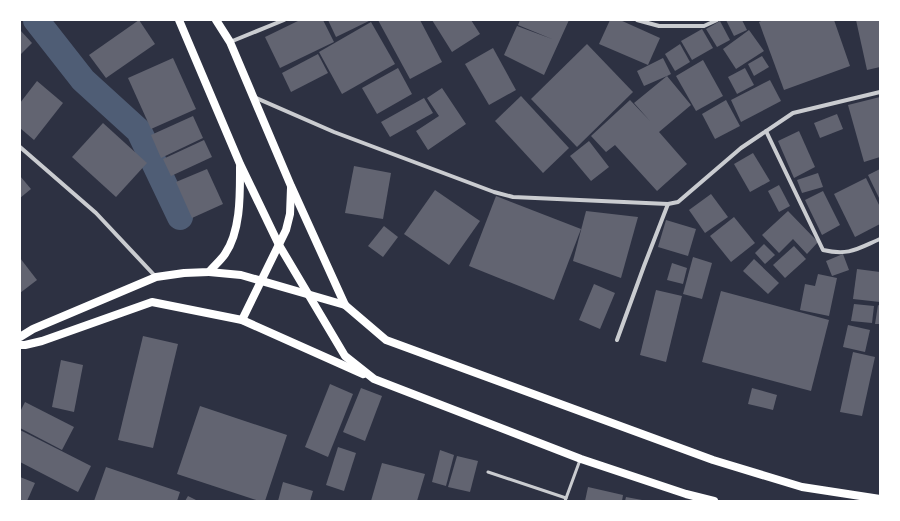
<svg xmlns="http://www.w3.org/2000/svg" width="900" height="521" viewBox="0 0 900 521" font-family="Raleway,sans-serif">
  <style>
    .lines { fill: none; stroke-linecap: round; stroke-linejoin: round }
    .canal { stroke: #4f5d75; stroke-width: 26 }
    .building { fill: #626471 }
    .service { stroke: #caccd0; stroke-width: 3 }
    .minor { stroke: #caccd0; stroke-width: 4 }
    .secondary { stroke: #fff; stroke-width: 8 }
  </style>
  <rect width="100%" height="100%" fill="#2d3142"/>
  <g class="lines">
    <polyline class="canal" points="36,20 83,80 139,131 180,217"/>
  </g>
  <g class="building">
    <polygon points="139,20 155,44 106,78 89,55"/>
    <polygon points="300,20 323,20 334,42 280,68 265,37"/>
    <polygon points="328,20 371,20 336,37"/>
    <polygon points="378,20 420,20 442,62 410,79"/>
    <polygon points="432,20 471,20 480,34 452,52"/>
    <polygon points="520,20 569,20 544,75 504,55 517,26 552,39 518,25"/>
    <polygon points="610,20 620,20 660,38 648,65 599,44"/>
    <polygon points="726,20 742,20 747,30 734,36"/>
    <polygon points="763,20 834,20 850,66 784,90 759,22"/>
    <polygon points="856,20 880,20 880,67 867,70"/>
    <polygon points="720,21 730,40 717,47 706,29"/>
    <polygon points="371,22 395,64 342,94 319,52"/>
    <polygon points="702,29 713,48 692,60 681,41"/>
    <polygon points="20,30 32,43 20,55"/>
    <polygon points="749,30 764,51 736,69 723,49"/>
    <polygon points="587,44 633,92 577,147 531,99"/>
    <polygon points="680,44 690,62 675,71 665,54"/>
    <polygon points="493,48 516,90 489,105 465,64"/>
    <polygon points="318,54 328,73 291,92 282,73"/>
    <polygon points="762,56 769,67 754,76 748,64"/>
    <polygon points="173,58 196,109 151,129 128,78"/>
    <polygon points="663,58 671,74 667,76 691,105 659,132 687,164 657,191 615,145 606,152 591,136 630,100 650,121 634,103 667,76 644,86 637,71"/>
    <polygon points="703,60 723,96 696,111 676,76"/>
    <polygon points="398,68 412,94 377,114 362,88"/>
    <polygon points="745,68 754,85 737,94 728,77"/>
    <polygon points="770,80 781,101 741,122 731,100"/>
    <polygon points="37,81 63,103 34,140 20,128 20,103"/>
    <polygon points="442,88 466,124 428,150 416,131 439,116 427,98"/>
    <polygon points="521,96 569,148 543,173 495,121"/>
    <polygon points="880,97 880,157 864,162 848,105"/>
    <polygon points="424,98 433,113 390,137 381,122"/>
    <polygon points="726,100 740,126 715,139 702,114"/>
    <polygon points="837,114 843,129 820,138 814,123"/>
    <polygon points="193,116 203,138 161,158 151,135"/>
    <polygon points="103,123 147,163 116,197 72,157"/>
    <polygon points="799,131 815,167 794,178 778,141"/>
    <polygon points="204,140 212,157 171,176 163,159"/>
    <polygon points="589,141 609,167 591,181 570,156"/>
    <polygon points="753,153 770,181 750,192 734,164"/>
    <polygon points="354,166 391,173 383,219 345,213"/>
    <polygon points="207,169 223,204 192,218 176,182"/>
    <polygon points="880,169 880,200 868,175"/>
    <polygon points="818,173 823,187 802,193 797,180"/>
    <polygon points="20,176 31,189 20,198"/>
    <polygon points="866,178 880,207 880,224 855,237 834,194"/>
    <polygon points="779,185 790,206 779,212 768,191"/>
    <polygon points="435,190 480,221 449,265 404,234"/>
    <polygon points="823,191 840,225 822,235 805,200"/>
    <polygon points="711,194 728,217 705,233 689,210"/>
    <polygon points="496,196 581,229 554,300 469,266"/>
    <polygon points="586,211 638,217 621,278 573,261"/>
    <polygon points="788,211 818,242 807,254 793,239 779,253 762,235"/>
    <polygon points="734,217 755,243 731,262 710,236"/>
    <polygon points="666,220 696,229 688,256 658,247"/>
    <polygon points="384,226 398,237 383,257 368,246"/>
    <polygon points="764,244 775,255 765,264 755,253"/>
    <polygon points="794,246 806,259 785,278 773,265"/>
    <polygon points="843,254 849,270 832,276 826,261"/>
    <polygon points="693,257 712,263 702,299 683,294"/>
    <polygon points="20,258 37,280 20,293"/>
    <polygon points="754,259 779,283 768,294 743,271"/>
    <polygon points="672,263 687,268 683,284 667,280"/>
    <polygon points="857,269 880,272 880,302 853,299"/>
    <polygon points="818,274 837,278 829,316 800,310 805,284 815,286"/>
    <polygon points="594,284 615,293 600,329 579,320"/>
    <polygon points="656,290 682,296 666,362 640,355"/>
    <polygon points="721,291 829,320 811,391 702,362"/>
    <polygon points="854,304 874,306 872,323 851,321"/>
    <polygon points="878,305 880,306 880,324 875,324"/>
    <polygon points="848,325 870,330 865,352 843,347"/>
    <polygon points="143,336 178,344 153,448 118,440"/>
    <polygon points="853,352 875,357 862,416 840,412"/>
    <polygon points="61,360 83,365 74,412 52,407"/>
    <polygon points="330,384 353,394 328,457 305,447"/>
    <polygon points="361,388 382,396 365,441 343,432"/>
    <polygon points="752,388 777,395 773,410 748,404"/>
    <polygon points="25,402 74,427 62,450 20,428 20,412"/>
    <polygon points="200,406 287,435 265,501 259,501 177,474"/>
    <polygon points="20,430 91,466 78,492 20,462"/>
    <polygon points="338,447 356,453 344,491 326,485"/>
    <polygon points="440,450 454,455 446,486 432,482"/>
    <polygon points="457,456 478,461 470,492 448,487"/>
    <polygon points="382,463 425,474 417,501 371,501"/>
    <polygon points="106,467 180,492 177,501 94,501"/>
    <polygon points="20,477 35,483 27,501 20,501"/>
    <polygon points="283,482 313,491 310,501 278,501"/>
    <polygon points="588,487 623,495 622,501 585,501"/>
    <polygon points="188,496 198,501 185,501"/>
    <polygon points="626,497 642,500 642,501 625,501"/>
  </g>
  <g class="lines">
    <g class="service">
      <polyline points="488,472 566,498"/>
      <polyline points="565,501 580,460"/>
    </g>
    <g class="minor">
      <polyline points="637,20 659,26 704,26 717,20"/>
      <polyline points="230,42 284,20"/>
      <polyline points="254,97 334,132 494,192 513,197 668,204 678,202 741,148 793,113 880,92"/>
      <path d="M 766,131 L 823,250 C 849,256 857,249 880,239"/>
      <polyline points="20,147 96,213 156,277"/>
      <polyline points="617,340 644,266 668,204"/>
    </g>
    <g class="secondary">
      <polyline points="179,20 240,164 279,245 345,356 374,379 581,459 686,494 714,501"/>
      <polyline points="216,20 230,42 291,186 345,305 386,340 713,460 802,487 880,499"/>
      <polyline points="209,272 241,275 345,305"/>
      <polyline points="242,320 286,230 290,214 291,188"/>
      <path d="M 20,337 L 33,329 L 156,277 L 184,273 L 209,272 C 214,266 221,260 225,254 C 241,231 240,194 240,167"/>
      <polyline points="20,345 25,345 42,341 152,302 242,320 363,374"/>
    </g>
  </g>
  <rect width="900" height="521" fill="none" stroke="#ffffff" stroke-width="42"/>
</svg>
